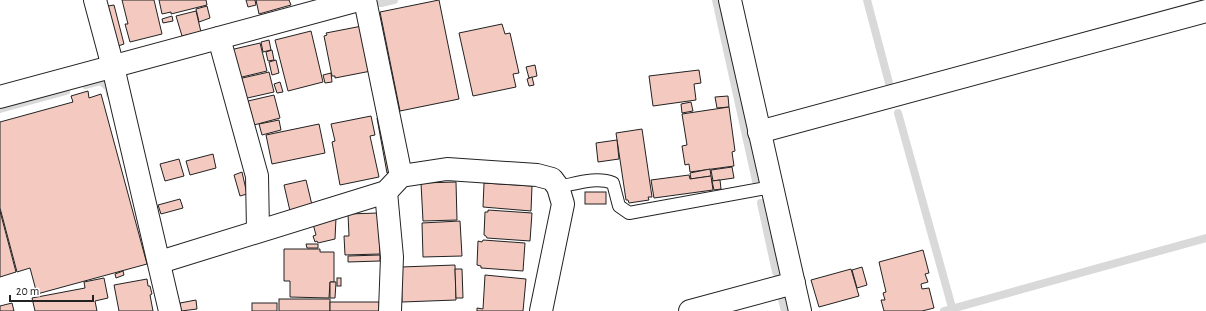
<svg xmlns="http://www.w3.org/2000/svg" width="1206" height="311" viewBox="0 0 1206 311" font-family="'Alegreya Sans',sans-serif">
  <style>
    .lines { fill: none; stroke-linecap: round; stroke-linejoin: round }
    .stream { stroke: #d9d9d9; stroke-width: 8 }
    .building { fill: #f3c9c0; stroke: #222 }
    .service-casing { stroke: #222; stroke-width: 14 }
    .minor-casing { stroke: #222; stroke-width: 24 }
    .service { stroke: #fff; stroke-width: 12 }
    .minor { stroke: #fff; stroke-width: 22 }
  </style>
  <rect width="100%" height="100%" fill="#fff"/>
  <g class="lines">
    <g class="stream">
      <polyline points="716,0 756,181"/>
      <polyline points="867,0 889,83"/>
      <polyline points="381,3 394,0"/>
      <polyline points="86,85 101,81 109,88 110,94"/>
      <polyline points="0,109 66,91"/>
      <polyline points="898,113 953,311"/>
      <polyline points="761,203 776,272"/>
      <polyline points="782,299 785,311"/>
      <polyline points="944,311 1206,238"/>
    </g>
  </g>
  <g class="building">
    <polygon points="122,0 154,0 162,34 130,42 125,24 128,24"/>
    <polygon points="159,0 206,0 207,5 171,14 171,12 162,14"/>
    <polygon points="246,0 255,0 256,5 248,7"/>
    <polygon points="256,0 289,0 291,5 259,14"/>
    <polygon points="439,0 459,99 400,111 380,12"/>
    <polygon points="114,5 124,44 118,46 108,6"/>
    <polygon points="207,6 210,18 199,22 196,9"/>
    <polygon points="196,11 201,32 182,36 176,16"/>
    <polygon points="172,16 173,21 163,23 162,19"/>
    <polygon points="502,24 505,34 510,33 519,73 513,74 516,87 473,96 459,33"/>
    <polygon points="362,26 371,71 335,78 335,76 332,76 324,36 327,35 326,33"/>
    <polygon points="311,31 323,82 288,91 275,40"/>
    <polygon points="269,40 271,50 263,52 261,42"/>
    <polygon points="260,43 267,71 238,78 230,50"/>
    <polygon points="272,50 274,60 268,61 266,52"/>
    <polygon points="276,60 279,73 272,75 269,62"/>
    <polygon points="535,65 537,76 529,78 526,67"/>
    <polygon points="699,70 701,83 694,84 696,100 653,106 649,76"/>
    <polygon points="269,72 274,92 243,99 238,79"/>
    <polygon points="331,73 332,82 325,83 323,75"/>
    <polygon points="532,77 534,85 529,86 527,79"/>
    <polygon points="280,82 283,92 277,93 274,84"/>
    <polygon points="88,91 89,98 101,94 147,264 37,294 30,268 17,272 0,208 0,122 73,102 71,96"/>
    <polygon points="274,95 280,118 254,125 248,101"/>
    <polygon points="728,96 729,107 717,108 715,97"/>
    <polygon points="691,102 693,111 682,113 681,104"/>
    <polygon points="729,107 735,151 732,152 734,166 690,172 689,164 685,165 682,146 687,145 682,114"/>
    <polygon points="371,116 375,135 370,136 379,177 340,185 332,142 335,141 331,124"/>
    <polygon points="381,117 391,172 387,173 377,118"/>
    <polygon points="279,120 281,130 262,135 259,124"/>
    <polygon points="319,124 325,153 272,164 266,135"/>
    <polygon points="642,129 652,197 648,197 649,200 629,203 628,200 626,200 616,133"/>
    <polygon points="617,140 619,159 598,162 596,143"/>
    <polygon points="213,154 216,168 190,175 186,161"/>
    <polygon points="179,159 184,176 165,181 160,164"/>
    <polygon points="732,167 734,178 713,181 711,170"/>
    <polygon points="710,169 711,176 691,179 690,173"/>
    <polygon points="242,172 247,194 240,196 234,175"/>
    <polygon points="689,175 690,179 711,176 713,190 654,198 651,180"/>
    <polygon points="306,180 312,205 290,211 284,185"/>
    <polygon points="720,180 721,189 714,190 712,181"/>
    <polygon points="456,182 457,220 423,221 421,183"/>
    <polygon points="484,183 532,186 531,211 483,207"/>
    <rect x="585" y="192" width="21" height="12"/>
    <polygon points="180,199 183,208 161,214 158,205"/>
    <polygon points="488,210 532,213 530,241 487,238 486,236 484,235 485,212 488,212"/>
    <polygon points="0,211 16,272 0,277"/>
    <polygon points="378,213 380,254 345,255 344,236 349,236 348,214"/>
    <polygon points="336,218 335,239 318,243 317,241 315,242 313,236 316,235 313,224"/>
    <polygon points="460,221 462,256 423,257 422,223"/>
    <polygon points="483,240 525,243 523,271 481,268 481,266 477,265 478,241 482,242"/>
    <polygon points="306,244 318,244 318,248 307,248"/>
    <polygon points="284,249 320,249 320,252 334,252 334,282 330,282 329,298 290,297 290,281 284,281"/>
    <polygon points="923,250 929,273 925,274 928,282 921,284 922,289 929,288 934,308 922,311 884,311 881,300 885,300 883,293 886,292 879,262"/>
    <polygon points="380,255 380,261 348,262 348,256"/>
    <polygon points="455,265 456,300 402,302 401,267"/>
    <polygon points="862,267 867,285 857,288 852,270"/>
    <polygon points="455,269 462,269 463,298 456,298"/>
    <polygon points="851,269 859,296 819,307 811,280"/>
    <polygon points="123,271 124,275 116,278 115,274"/>
    <polygon points="485,275 526,279 523,311 477,311 477,308 483,309"/>
    <polygon points="104,278 108,298 95,301 97,311 35,311 32,298 85,288 84,282"/>
    <rect x="337" y="278" width="4" height="8"/>
    <polygon points="147,279 148,286 150,286 152,294 150,295 153,311 119,311 114,285"/>
    <polygon points="330,282 336,282 335,298 330,298"/>
    <rect x="279" y="299" width="51" height="12"/>
    <polygon points="196,300 197,309 181,311 180,303"/>
    <rect x="330" y="302" width="49" height="9"/>
    <polygon points="12,303 14,311 0,311 0,306"/>
    <rect x="252" y="303" width="25" height="8"/>
  </g>
  <g class="lines">
    <g class="service-casing">
      <path id="service" d="M 558,187 C 575,184 596,176 613,183 L 619,206 L 629,213 L 772,187"/>
    </g>
    <g class="minor-casing">
      <g id="minor">
        <polyline points="95,0 113,67 170,311"/>
        <polyline points="365,0 401,176"/>
        <polyline points="730,0 800,311"/>
        <polyline points="219,38 257,176 258,231"/>
        <polyline points="0,97 359,0"/>
        <polyline points="759,132 1206,11"/>
        <polyline points="386,192 392,257 390,311"/>
        <polyline points="160,262 386,192 401,176 447,169 537,175 552,179 558,187 563,204 541,311"/>
        <polyline points="690,311 794,283"/>
      </g>
    </g>
    <use href="#service" class="service"/>
    <use href="#minor" class="minor"/>
  </g>
  <path d="M10 295v6h83v-6" fill="none" stroke="#222222" stroke-width="2"/>
  <text x="16" y="295" font-size="12" fill="#222222" stroke="#ffffff" stroke-width="3" paint-order="stroke">20 m</text>
</svg>
